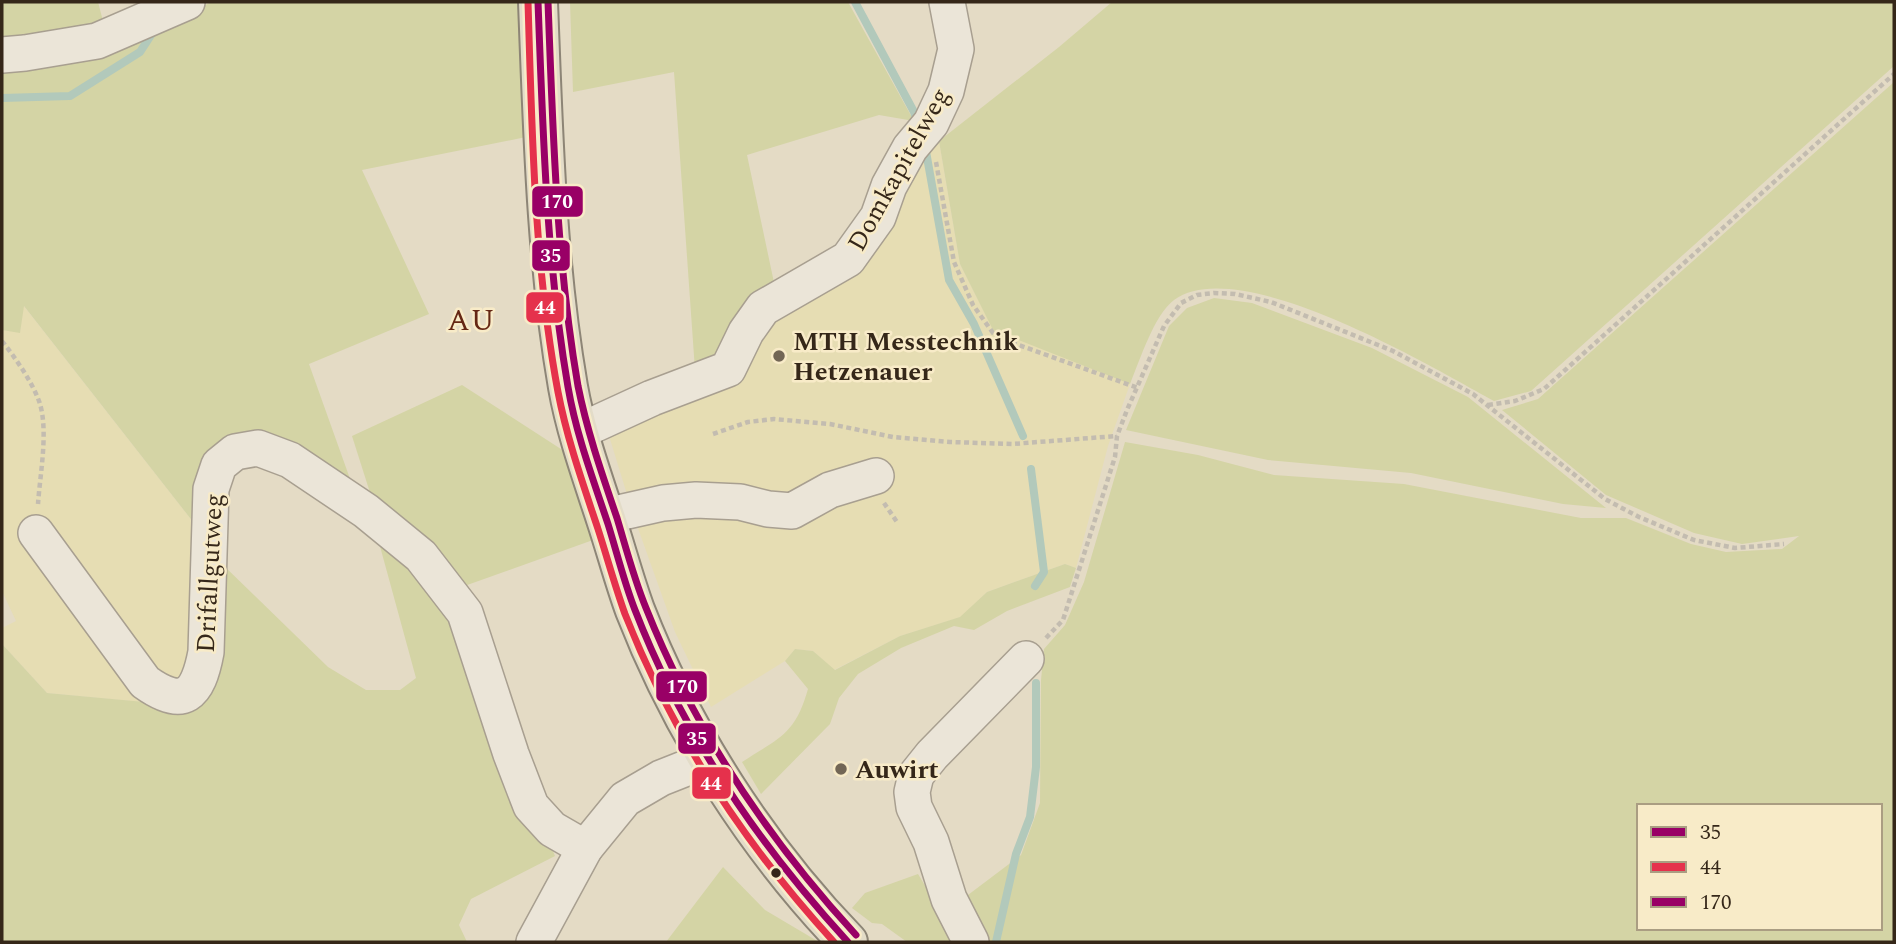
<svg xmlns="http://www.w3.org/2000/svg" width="1896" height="944" viewBox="0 0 1896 944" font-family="Spectral,serif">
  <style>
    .farmland { fill: #e6ddb3 }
    .green { fill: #d4d4a5; fill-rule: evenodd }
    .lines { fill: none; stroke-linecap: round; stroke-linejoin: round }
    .stream { stroke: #b2c9bb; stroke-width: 8 }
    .minor-casing { stroke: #a89f90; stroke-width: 38 }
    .major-casing { stroke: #8d8576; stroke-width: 42 }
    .path { stroke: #c3bcb0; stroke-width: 4.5; stroke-dasharray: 5 3.5; stroke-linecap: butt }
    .minor { stroke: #ebe5d8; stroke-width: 35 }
    .major { stroke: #e3dcc8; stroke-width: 38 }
    .bus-1-casing { stroke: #f8ebc8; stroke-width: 12 }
    .bus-2-casing { stroke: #f8ebc8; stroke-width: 12 }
    .bus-3-casing { stroke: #f8ebc8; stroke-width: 12 }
    .bus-1 { stroke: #906; stroke-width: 7 }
    .bus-2 { stroke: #e5314c; stroke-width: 7 }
    .bus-3 { stroke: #906; stroke-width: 7 }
    .poi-dot { fill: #726655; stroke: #f8ebc8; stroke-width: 2.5 }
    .bus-dot { fill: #352719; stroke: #f8ebc8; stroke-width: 2.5 }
    .labels { text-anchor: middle; stroke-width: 5; stroke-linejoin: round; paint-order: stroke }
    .street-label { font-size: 26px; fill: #352719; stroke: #f8ebc8 }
    .poi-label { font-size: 26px; font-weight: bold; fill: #352719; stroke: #f8ebc8; text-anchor: start }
    .quarter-label { font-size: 30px; letter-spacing: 2px; fill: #652714; stroke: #f8ebc8 }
    .line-badge { stroke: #f8ebc8; stroke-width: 2.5 }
    .badge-label { font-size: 19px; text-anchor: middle; font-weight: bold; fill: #fff }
  </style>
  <rect width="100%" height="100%" fill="#e4dbc5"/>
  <g class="farmland">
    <polygon points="939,141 960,264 993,329 1130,384 1108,446 1076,568 1065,564 987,592 961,617 900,636 834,670 813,651 795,649 785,661 711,707 675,632 634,517 610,439 613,430 753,331 861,265 921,151"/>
    <polygon points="23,305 201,532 201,657 162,704 47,693 2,644 2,628 16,621 2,591 2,330 20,332"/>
  </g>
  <g class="green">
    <polygon points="2,2 98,2 103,21 181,15 212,2 519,2 531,136 362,170 429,314 309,364 354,490 238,440 201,532 24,306 20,333 2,330"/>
    <polygon points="570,2 848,2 914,121 879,115 747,155 776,292 748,308 712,359 695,370 674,72 573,92"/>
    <path d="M 1112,2 L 1894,2 L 1894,66 L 1531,391 L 1494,401 C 1432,367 1239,252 1174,300 C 1154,315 1140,360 1130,384 L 993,330 L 960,264 L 939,141 L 1059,47 Z"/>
    <path d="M 1894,82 L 1894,942 L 986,942 L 964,898 L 1021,855 L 1040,803 L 1041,680 L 1044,649 L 1065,625 L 1084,582 L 1125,442 L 1198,455 L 1274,475 L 1404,484 L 1581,518 L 1626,518 L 1691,544 L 1726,552 L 1782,549 L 1799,536 L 1742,544 L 1694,533 L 1606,495 L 1502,410 L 1538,399 ZM 1639,806 L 1880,806 L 1880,928 L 1639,928 Z"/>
    <polygon points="1214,298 1252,303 1372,348 1468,397 1606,508 1563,504 1411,473 1268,460 1126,430 1169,326 1187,308"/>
    <polygon points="462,385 564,451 593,540 456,589 373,502 352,436"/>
    <polygon points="375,528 456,615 555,856 471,899 459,925 467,942 2,942 2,644 47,693 177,705 221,563 328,667 366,690 400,690 416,678"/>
    <path d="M 1065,564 L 1076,568 L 1070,587 L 1007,611 L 974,630 L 954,626 L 901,648 L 858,674 L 839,698 L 830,724 L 761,794 L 742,762 C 779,738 795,735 808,689 L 785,661 L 795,649 L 813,651 L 835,670 L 900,636 L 960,617 L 987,592 Z"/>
    <polygon points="723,867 765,910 819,942 666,942"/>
    <polygon points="918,874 959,942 907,942 882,924 872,923 852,908 865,893"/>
  </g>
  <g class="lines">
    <g class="stream">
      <polyline points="855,2 914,112 918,124"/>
      <polyline points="2,98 70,96 140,52 155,29"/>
      <polyline points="925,146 949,280 974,324 1023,436"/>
      <polyline points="1031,469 1044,572 1035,586"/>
      <polyline points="996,942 1016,854 1030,817 1036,767 1036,683"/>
    </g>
    <g class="minor-casing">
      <g id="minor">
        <polyline points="2,55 25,53 97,41 187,2"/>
        <polyline points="578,432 652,398 728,369 746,332 763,308 848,259 878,217 889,186 910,148 931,123 946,91 956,49 947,2"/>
        <polyline points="605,516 663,503 696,500 740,502 768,509 792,511 830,490 876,476"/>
        <path d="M 36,533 L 145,682 C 184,710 198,695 206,652 L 211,489 L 219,465 L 235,452 L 258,448 L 290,460 L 366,511 L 421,556 L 465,613 L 511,754 L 531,806 L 552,829 L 585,848"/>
        <polyline points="534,942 585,848 625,799 661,778 709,759"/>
        <polyline points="971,942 949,899 931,842 914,807 912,792 916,775 932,755 1026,659"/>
      </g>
    </g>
    <g class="major-casing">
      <path id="major" d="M 538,2 C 543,130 546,260 568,387 C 576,432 592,476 606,519 C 616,549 624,580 635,610 C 682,731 758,849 848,942"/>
    </g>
    <g class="path">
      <polyline points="936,162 954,262 973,305 993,333 1016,344 1138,388"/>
      <path d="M 2,341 C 16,359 31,380 39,401 C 49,429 40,474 38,504"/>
      <polyline points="1488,405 1515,401 1544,389 1894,74"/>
      <polyline points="713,434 748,422 774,419 830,424 893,437 950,442 1012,444 1117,436"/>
      <polyline points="884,503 897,522"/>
      <polyline points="1046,638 1063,620 1115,457 1117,436 1127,410 1164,326 1181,303 1197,295 1214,293 1235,294 1271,302 1393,351 1473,394 1605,499 1639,517 1694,540 1735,548 1784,544"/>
    </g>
    <use href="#minor" class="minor"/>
    <use href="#major" class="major"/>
    <g class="bus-1-casing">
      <path id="bus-1" d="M 538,2 C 543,130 546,260 568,387 C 576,434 593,479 608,524 C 617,553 624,582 635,610 C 683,734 758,844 848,942"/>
    </g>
    <g class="bus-2-casing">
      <path id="bus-2" d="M 528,2 C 532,132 534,264 558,392 C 567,439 583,484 598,529 C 607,557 615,586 625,614 C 673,736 746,846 834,942"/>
    </g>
    <g class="bus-3-casing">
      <path id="bus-3" d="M 548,2 C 553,130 556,259 578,386 C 587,431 602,474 617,518 C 626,548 634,579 646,608 C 695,731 767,838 856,935"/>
    </g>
    <use href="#bus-1" class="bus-1"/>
    <use href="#bus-2" class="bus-2"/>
    <use href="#bus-3" class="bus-3"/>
  </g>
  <g class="poi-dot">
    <circle cx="779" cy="356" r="7"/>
    <circle cx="841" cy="769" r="7"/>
  </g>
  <circle class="bus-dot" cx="776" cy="873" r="6"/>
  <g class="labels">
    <g class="street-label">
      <text transform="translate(898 169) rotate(-61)" y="9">Domkapitelweg</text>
      <text transform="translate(209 573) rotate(-87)" y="9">Drifallgutweg</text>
    </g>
    <g class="poi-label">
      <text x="793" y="350">MTH Messtechnik<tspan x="793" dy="30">Hetzenauer</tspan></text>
      <text x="855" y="778">Auwirt</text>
    </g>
    <g class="quarter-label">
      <text x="472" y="330">AU</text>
    </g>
  </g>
  <g class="line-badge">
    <rect x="531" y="185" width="53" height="33" rx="7" fill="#906"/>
    <rect x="531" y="239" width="40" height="33" rx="7" fill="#906"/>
    <rect x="525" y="291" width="40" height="33" rx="7" fill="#e5314c"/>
    <rect x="655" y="670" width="53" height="33" rx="7" fill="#906"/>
    <rect x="677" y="722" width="40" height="33" rx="7" fill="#906"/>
    <rect x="691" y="766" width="41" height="34" rx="7" fill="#e5314c"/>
  </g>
  <g class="badge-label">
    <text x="557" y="208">170</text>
    <text x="551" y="262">35</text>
    <text x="545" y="314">44</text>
    <text x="682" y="693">170</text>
    <text x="697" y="745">35</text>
    <text x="711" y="790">44</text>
  </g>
  <rect width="1896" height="944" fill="none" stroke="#352719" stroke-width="7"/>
  <rect x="1637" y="804" width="245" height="126" fill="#f8ebc8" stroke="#aa9d82" stroke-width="2"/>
  <rect x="1651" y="827" width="35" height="10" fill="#990066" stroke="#aa9d82" stroke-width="2"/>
  <text x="1700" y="839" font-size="21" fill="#352719">35</text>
  <rect x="1651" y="862" width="35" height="10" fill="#e5314c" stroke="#aa9d82" stroke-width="2"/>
  <text x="1700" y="874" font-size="21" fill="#352719">44</text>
  <rect x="1651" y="897" width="35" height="10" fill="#990066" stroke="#aa9d82" stroke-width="2"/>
  <text x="1700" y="909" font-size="21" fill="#352719">170</text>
</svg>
